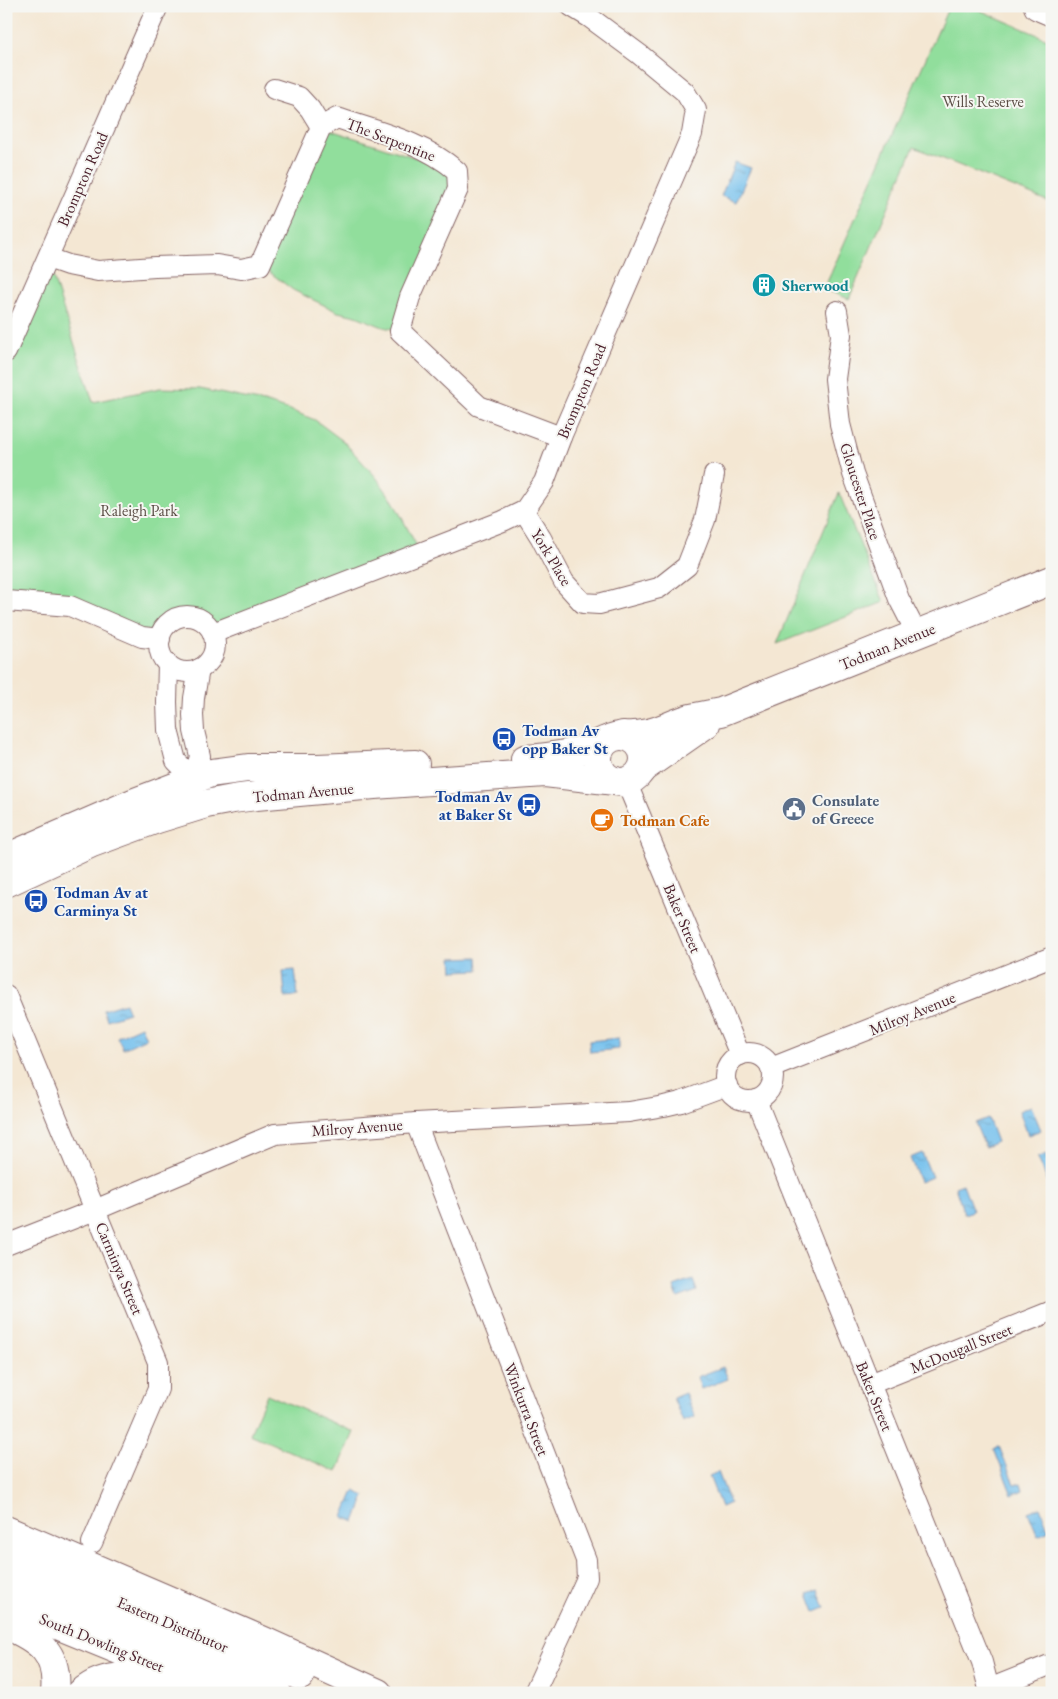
<svg xmlns="http://www.w3.org/2000/svg" width="1058" height="1699" viewBox="0 0 1058 1699" font-family="'EB Garamond',serif">
  <style>
    .park { fill: #91de9c; stroke: #6e7e64 }
    .water { fill: url(#water-ripples); stroke: #5e708c }
    .lines { fill: none; stroke-linecap: round; stroke-linejoin: round }
    .street-casing { stroke: #866566; stroke-width: 22 }
    .secondary-casing { stroke: #866566; stroke-width: 30 }
    .primary-casing { stroke: #866566; stroke-width: 30 }
    .highway-casing { stroke: #866566; stroke-width: 30 }
    .street { stroke: #fff; stroke-width: 20 }
    .secondary { stroke: #fff; stroke-width: 28 }
    .primary { stroke: #fff; stroke-width: 28 }
    .highway { stroke: #fff; stroke-width: 28 }
    .labels { text-anchor: middle; stroke-width: 4; stroke-linejoin: round; paint-order: stroke }
    .park-label { font-size: 16px; fill: #5c4f47; stroke: #f6f6f2 }
    .street-label { font-size: 16px; fill: #4a1f2b; stroke: #f6f6f2 }
    .culture-label { font-size: 16px; font-weight: bold; fill: #0d838f; stroke: #f6f6f2; text-anchor: start }
    .transit-label { font-size: 16px; font-weight: bold; fill: #164399; stroke: #f6f6f2; text-anchor: start }
    .service-label { font-size: 16px; font-weight: bold; fill: #4e5e75; stroke: #f6f6f2; text-anchor: start }
    .food-label { font-size: 16px; font-weight: bold; fill: #c56008; stroke: #f6f6f2; text-anchor: start }
  </style>
  <defs>
    <pattern id="water-ripples" width="26" height="14" patternUnits="userSpaceOnUse" patternTransform="scale(1.25)"><rect width="26" height="14" fill="#73c0ed"/><path d="M2 4q2-2 4 0t4 0M15 11q2-2 4 0t4 0" fill="none" stroke="#609bc0"/></pattern>
  </defs>
  <rect width="100%" height="100%" fill="#f6f6f2"/>
  <filter id="ink" filterUnits="userSpaceOnUse"><feTurbulence type="fractalNoise" baseFrequency=".02" numOctaves="2"/><feDisplacementMap in="SourceGraphic" scale="10" xChannelSelector="R" yChannelSelector="G"/><feConvolveMatrix kernelMatrix="1 2 1 2 8 2 1 2 1" color-interpolation-filters="sRGB"/></filter>
  <filter id="wash" filterUnits="userSpaceOnUse"><feTurbulence type="fractalNoise" baseFrequency=".0096" numOctaves="4" result="noise"/><feDisplacementMap in="SourceGraphic" scale="20" xChannelSelector="R" yChannelSelector="G"/><feGaussianBlur stdDeviation="1.12" result="paint"/><feColorMatrix in="noise" values="0 0 0 0 0 0 0 0 0 0 0 0 0 0 0 0 0 1.4 0 .05"/><feComposite in="paint" operator="in"/></filter>
  <g filter="url(#wash)">
    <rect width="100%" height="100%" fill="#f4e7d3"/>
    <g class="park">
      <polygon points="949,6 970,6 1052,41 1052,203 914,147 849,299 824,289"/>
      <polygon points="321,127 457,171 400,331 383,327 356,316 338,312 293,290 260,265"/>
      <path d="M 47,258 L 93,402 L 160,388 L 200,389 L 264,402 L 290,410 L 315,420 L 343,441 L 376,477 L 393,501 L 421,554 L 213,633 C 197,609 170,611 160,639 L 70,606 L 6,602 L 6,352 Z"/>
      <polygon points="839,493 884,602 777,644"/>
      <polygon points="267,1394 354,1432 337,1472 250,1434"/>
    </g>
    <g class="water">
      <polygon points="735,162 751,168 736,202 721,196"/>
      <polygon points="478,957 479,970 453,971 452,958"/>
      <polygon points="295,970 298,996 285,997 283,971"/>
      <polygon points="125,1003 129,1013 107,1020 103,1010"/>
      <polygon points="141,1026 146,1038 123,1049 117,1037"/>
      <polygon points="619,1038 619,1049 590,1052 589,1041"/>
      <polygon points="1031,1106 1041,1130 1028,1135 1019,1111"/>
      <polygon points="988,1118 997,1142 985,1147 975,1123"/>
      <polygon points="922,1153 932,1177 920,1182 910,1158"/>
      <polygon points="1046,1154 1052,1168 1052,1184 1049,1185 1038,1158"/>
      <polygon points="963,1184 973,1211 964,1214 955,1187"/>
      <polygon points="693,1280 697,1291 678,1298 674,1287"/>
      <polygon points="723,1367 728,1379 701,1389 697,1377"/>
      <polygon points="685,1393 695,1417 683,1422 673,1398"/>
      <polygon points="999,1446 1014,1484 1021,1483 1023,1490 1012,1495 994,1449"/>
      <polygon points="718,1472 730,1503 721,1507 709,1476"/>
      <polygon points="354,1491 365,1496 355,1522 343,1517"/>
      <polygon points="1040,1507 1049,1531 1038,1536 1028,1512"/>
      <polygon points="818,1590 825,1608 815,1612 808,1594"/>
    </g>
  </g>
  <g filter="url(#ink)">
    <g class="lines">
      <g class="street-casing">
        <g id="street">
          <polyline points="274,89 299,97 310,109 321,127"/>
          <path d="M 48,258 L 68,265 L 98,271 L 155,267 L 217,265 L 241,269 L 260,265 L 321,127 L 337,118 C 379,132 423,142 457,171 L 458,189 L 410,297 L 400,331 L 479,406 L 561,437"/>
          <polyline points="837,311 841,335 835,379 840,424 853,474 899,599 917,634"/>
          <polyline points="6,352 158,6"/>
          <polyline points="524,511 541,538 564,582 583,603 599,604 659,588 687,566 705,520 714,475"/>
          <polyline points="6,601 70,606 142,637 160,639"/>
          <circle cx="187" cy="644" r="28"/>
          <polyline points="213,633 503,521 524,511 544,482 561,437 692,134 696,110 685,92 639,54 589,17 571,6"/>
          <polyline points="168,664 167,702 168,730 176,761 194,779"/>
          <polyline points="194,779 200,756 194,731 193,715 194,698 199,669"/>
          <polyline points="631,780 630,791 740,1055"/>
          <polyline points="6,995 158,1362 158,1389 92,1543"/>
          <circle cx="749" cy="1077" r="24"/>
          <polyline points="771,1068 1052,957"/>
          <polyline points="756,1100 982,1662 989,1689 988,1693"/>
          <polyline points="416,1123 586,1560 587,1578 534,1693"/>
          <polyline points="6,1245 95,1210 275,1134 416,1123 629,1112 664,1106 681,1102 727,1085"/>
          <polyline points="870,1384 1052,1311"/>
          <polyline points="989,1689 1052,1664"/>
        </g>
      </g>
      <g class="secondary-casing">
        <g id="secondary">
          <polyline points="1038,6 1052,12"/>
          <path d="M 623,735 C 652,737 664,726 691,718 C 701,716 711,714 721,712 L 1052,580"/>
          <circle cx="621" cy="759" r="23"/>
          <path d="M 525,759 C 554,757 581,753 606,740"/>
          <polyline points="643,768 706,724"/>
          <polyline points="6,858 135,802 211,773 248,768 317,768 415,764"/>
          <polyline points="6,883 92,843 157,819 206,804 233,799 256,796 374,785 545,773 615,781"/>
        </g>
      </g>
      <g class="primary-casing">
        <g id="primary">
          <polyline points="6,1604 224,1693"/>
          <path d="M 6,1625 C 40,1640 59,1653 55,1693"/>
          <path d="M 81,1693 C 111,1667 143,1679 177,1690"/>
        </g>
      </g>
      <g class="highway-casing">
        <g id="highway">
          <polyline points="6,1530 264,1641 378,1693"/>
          <polyline points="6,1553 300,1676"/>
          <polyline points="6,1580 277,1693"/>
        </g>
      </g>
      <use href="#street" class="street"/>
      <use href="#secondary" class="secondary"/>
      <use href="#primary" class="primary"/>
      <use href="#highway" class="highway"/>
    </g>
  </g>
  <defs>
    <g id="building-disc" transform="scale(1.25)"><circle r="9.5" fill="#0f9aa8" stroke="#f6f6f2"/><path d="M-4-6H4V6H1V3H-1V6H-4ZM-2.5-4.3h1.7v1.8h-1.7ZM.8-4.3h1.7v1.8H.8ZM-2.5-1h1.7V.8h-1.7ZM.8-1h1.7V.8H.8Z" fill="#fff"/></g>
    <g id="bus-disc" transform="scale(1.25)"><circle r="9.5" fill="#1a4fb4" stroke="#f6f6f2"/><path d="M-5-6H5V4H4V6H2V4H-2V6H-4V4H-5ZM-3.5-4V0h7V-4ZM-3.5 1.2v1.5H-2V1.2ZM2 1.2v1.5H3.5V1.2Z" fill="#fff"/></g>
    <g id="civic-disc" transform="scale(1.25)"><circle r="9.5" fill="#5c6f8a" stroke="#f6f6f2"/><path d="M-.6-6.5H3V-4.5H.6V-3L4-1V1h2V6H-6V1h2V-1L-.6-3ZM-1.2 2.5V6h2.4V2.5Z" fill="#fff"/></g>
    <g id="cafe-disc" transform="scale(1.25)"><circle r="9.5" fill="#e8710a" stroke="#f6f6f2"/><path d="M-5.5-4.5H6V0H3Q3 3.5 0 3.5H-2.5Q-5.5 3.5-5.5 0ZM3-3.2v2h1.7v-2ZM-6 4.5H4V6H-6Z" fill="#fff"/></g>
  </defs>
  <g fill-rule="evenodd">
    <use href="#building-disc" x="764" y="285"/>
    <use href="#bus-disc" x="504" y="739"/>
    <use href="#bus-disc" x="529" y="805"/>
    <use href="#civic-disc" x="794" y="809"/>
    <use href="#cafe-disc" x="602" y="820"/>
    <use href="#bus-disc" x="36" y="901"/>
  </g>
  <g class="labels">
    <g class="park-label">
      <text x="983" y="107">Wills Reserve</text>
      <text x="139" y="516">Raleigh Park</text>
    </g>
    <g class="street-label">
      <text transform="translate(391 139) rotate(21)" y="6">The Serpentine</text>
      <text transform="translate(82 179) rotate(-66)" y="6">Brompton Road</text>
      <text transform="translate(581 391) rotate(-67)" y="6">Brompton Road</text>
      <text transform="translate(861 491) rotate(72)" y="6">Gloucester Place</text>
      <text transform="translate(552 557) rotate(59)" y="6">York Place</text>
      <text transform="translate(887 646) rotate(-22)" y="6">Todman Avenue</text>
      <text transform="translate(303 792) rotate(-5)" y="6">Todman Avenue</text>
      <text transform="translate(683 918) rotate(67)" y="6">Baker Street</text>
      <text transform="translate(912 1013) rotate(-22)" y="6">Milroy Avenue</text>
      <text transform="translate(357 1127) rotate(-4)" y="6">Milroy Avenue</text>
      <text transform="translate(120 1268) rotate(67)" y="6">Carminya Street</text>
      <text transform="translate(961 1348) rotate(-22)" y="6">McDougall Street</text>
      <text transform="translate(875 1396) rotate(68)" y="6">Baker Street</text>
      <text transform="translate(527 1409) rotate(69)" y="6">Winkurra Street</text>
      <text transform="translate(173 1624) rotate(23)" y="6">Eastern Distributor</text>
      <text transform="translate(102 1642) rotate(22)" y="6">South Dowling Street</text>
    </g>
    <g class="culture-label">
      <text x="782" y="291">Sherwood</text>
    </g>
    <g class="transit-label">
      <text x="522" y="736">Todman Av<tspan x="522" dy="18">opp Baker St</tspan></text>
      <text x="512" y="802" text-anchor="end">Todman Av<tspan x="512" dy="18">at Baker St</tspan></text>
      <text x="54" y="898">Todman Av at<tspan x="54" dy="18">Carminya St</tspan></text>
    </g>
    <g class="service-label">
      <text x="812" y="806">Consulate<tspan x="812" dy="18">of Greece</tspan></text>
    </g>
    <g class="food-label">
      <text x="620" y="826">Todman Cafe</text>
    </g>
  </g>
  <rect width="1058" height="1699" fill="none" stroke="#f6f6f2" stroke-width="25"/>
</svg>
